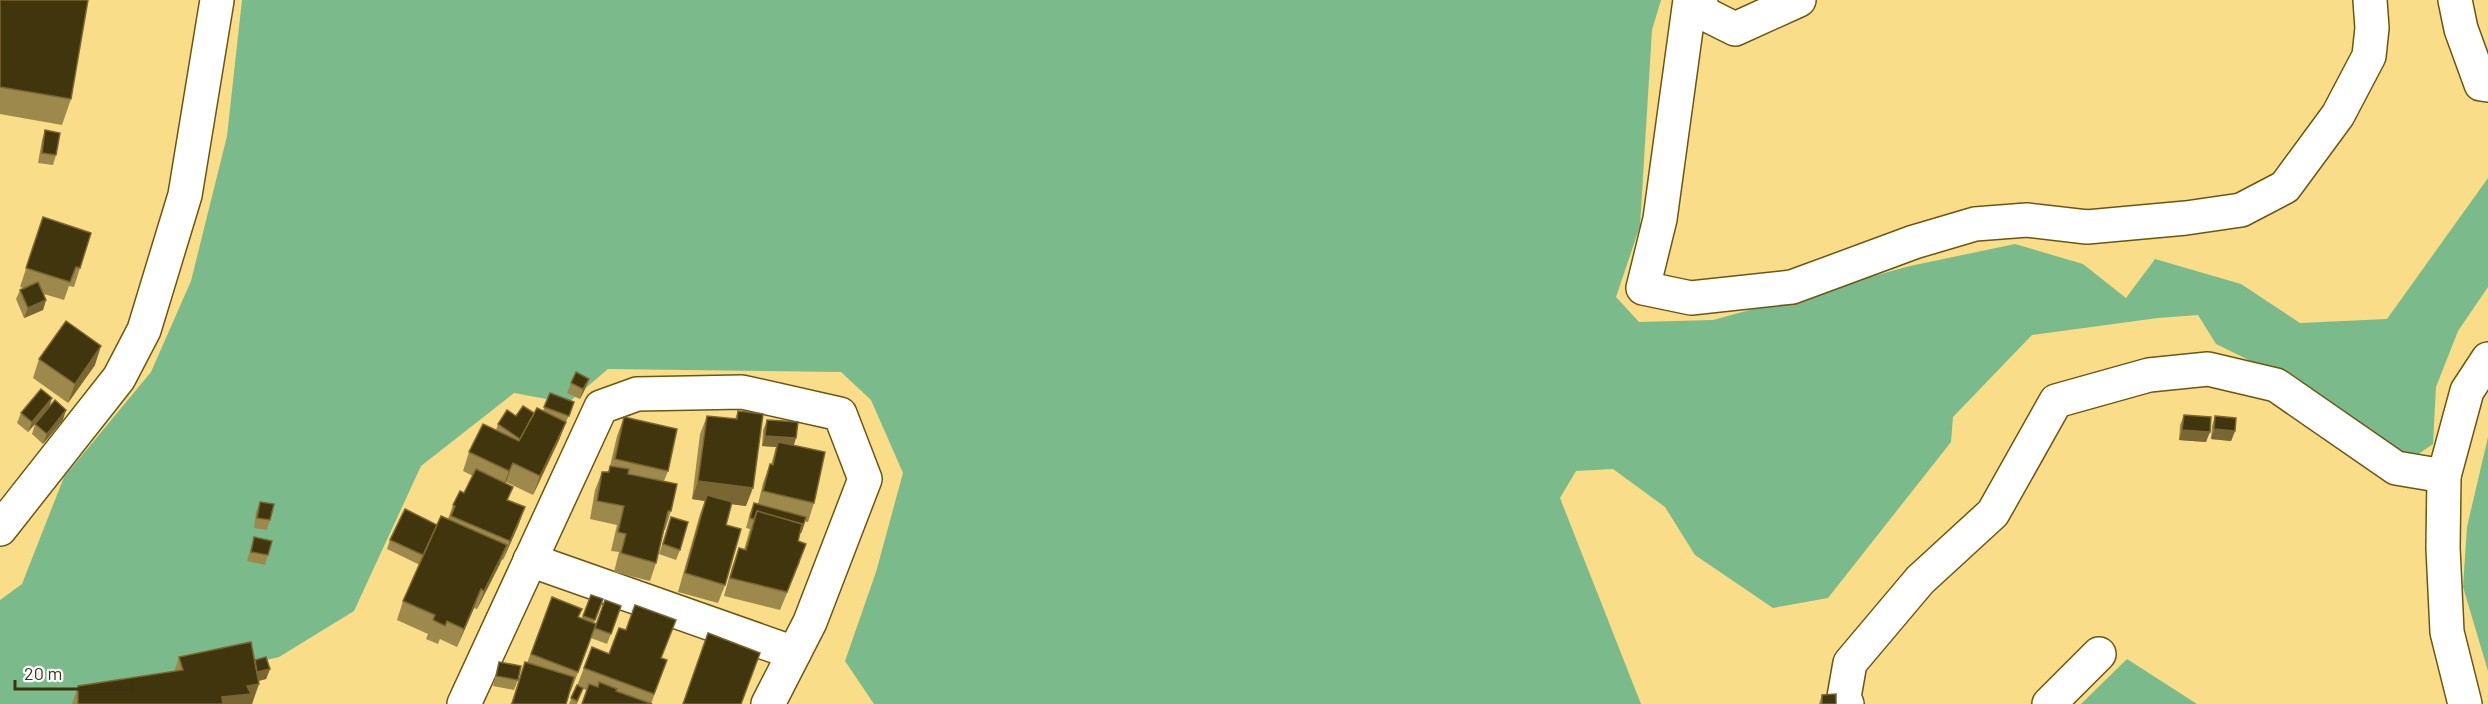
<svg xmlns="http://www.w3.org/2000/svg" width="2488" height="704" viewBox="0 0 2488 704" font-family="Barlow,sans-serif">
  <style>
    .forest { fill: #7bbb8b }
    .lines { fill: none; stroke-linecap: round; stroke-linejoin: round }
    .minor-casing { stroke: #6b5713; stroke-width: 36 }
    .minor { stroke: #fff; stroke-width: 33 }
    .wall { fill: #9d894c }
    .shaded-wall { fill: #786733 }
    .building { fill: #41350e; stroke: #786733; stroke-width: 1.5 }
  </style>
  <rect width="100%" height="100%" fill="#f9dd89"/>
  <g class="forest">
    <polygon points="242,0 1661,0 1652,30 1640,226 1616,297 1639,322 1713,320 1910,266 2015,244 2083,264 2126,298 2155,259 2241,284 2300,323 2387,319 2488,178 2488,287 2458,331 2436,387 2433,444 2404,464 2308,389 2216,344 2198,315 2158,318 2032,335 1953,417 1951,442 1828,598 1773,608 1695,555 1665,507 1613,469 1576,471 1560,498 1641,704 874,704 845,661 876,572 903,473 871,400 841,372 608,369 568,403 514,393 421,466 354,611 279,657 82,704 0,704 0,600 22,584 64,477 151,372 191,281 227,136"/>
    <polygon points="2488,437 2488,671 2463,587 2467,527"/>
    <polygon points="2127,659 2197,704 2081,704"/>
  </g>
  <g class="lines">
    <g class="minor-casing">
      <g id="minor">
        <polyline points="1690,0 1660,219 1643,288 1691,298 1792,287 1914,242 1975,224 2027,220 2087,227 2186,218 2241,210 2285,187 2338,115 2369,56 2372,28 2370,0"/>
        <polyline points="1699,0 1705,14 1735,29 1799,0"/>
        <polyline points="2455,0 2461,29 2481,84 2488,85"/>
        <polyline points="0,529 119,378 144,330 185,195 217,0"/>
        <polyline points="530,560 794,653"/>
        <polyline points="464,704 601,407 637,394 742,392 840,414 865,479 810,622 768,704"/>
        <polyline points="1847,704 1844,697 1850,663 1920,580 1993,513 2056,401 2149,375 2208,369 2276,385 2396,468 2444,476"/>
        <polyline points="2049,704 2099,654"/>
        <polyline points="2465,704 2447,632 2443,548 2444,476 2467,391 2488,359"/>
      </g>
    </g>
    <use href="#minor" class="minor"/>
  </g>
  <g class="wall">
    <polygon points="0,0 71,99 62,125 0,114"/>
    <polygon points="45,130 56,155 53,165 38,163 42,140"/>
    <polygon points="43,217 80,268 74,287 69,286 64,300 44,294 46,300 43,310 24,318 16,299 20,290 23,288 20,287"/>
    <polygon points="85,334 95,365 68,403 33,378 39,359"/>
    <polygon points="589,379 585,389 580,399 567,393 571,383"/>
    <polygon points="550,393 574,402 559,440 533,495 506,482 505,483 508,500 525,507 518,526 503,560 502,559 477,609 474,608 457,647 440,639 438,644 426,639 428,634 397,620 403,601 420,565 387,549 390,540 437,525 448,519 453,505 464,493 473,476 463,471 469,452 496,430 498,424 516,416 534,413 543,411"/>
    <polygon points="48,408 28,432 17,423 21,413 49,408 63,420 43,444 32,434 35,424"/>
    <polygon points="738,411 746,506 732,504 726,525 725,585 718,603 678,592 700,514 705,501 692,499 700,434 707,416 735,419"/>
    <polygon points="2184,415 2206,442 2179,440 2180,425"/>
    <polygon points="2215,416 2235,431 2231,441 2211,439 2212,426"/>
    <polygon points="624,417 668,471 664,481 671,511 665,530 664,530 656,563 650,581 614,572 619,552 611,551 617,525 590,519 595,490 602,472 608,472 610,466 617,436"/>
    <polygon points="767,420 794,446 814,503 808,522 804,521 798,541 800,562 780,610 724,596 732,567 739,548 744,550 750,529 746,528 750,513 754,503 758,504 763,483 770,464 771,465 776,447 762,446 763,430"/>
    <polygon points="260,502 270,520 267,530 254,528 256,512"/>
    <polygon points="671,517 680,550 676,560 659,554"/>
    <polygon points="254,537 268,555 265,565 247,561"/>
    <polygon points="591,595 603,599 594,623 596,624 621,606 607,644 591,638 571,691 570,690 566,704 511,704 525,662 527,663 552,597 579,617 582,618"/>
    <polygon points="592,647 609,654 662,658 667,660 651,704 652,704 582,704 587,690 583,689 577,704 569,704 577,685 577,686"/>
    <polygon points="179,657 255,660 270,669 266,679 258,681 252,704 72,704 78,686 174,672"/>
    <polygon points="499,662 518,680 514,690 493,686"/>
    <polygon points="1822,695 1836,704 1819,704"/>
  </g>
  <g class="shaded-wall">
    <polygon points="46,300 43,310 24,318 28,308"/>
    <polygon points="101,346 95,365 68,403 75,384"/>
    <polygon points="589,379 585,389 580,399 583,389"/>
    <polygon points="52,398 49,408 28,432 32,422"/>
    <polygon points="66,410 63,420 43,444 47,434"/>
    <polygon points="566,422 559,440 533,495 540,476"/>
    <polygon points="2214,429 2235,431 2231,441 2211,439"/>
    <polygon points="2182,430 2210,432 2206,442 2179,440"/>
    <polygon points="765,436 796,438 793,448 778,442 776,447 762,446"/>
    <polygon points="513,463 506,482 502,489 509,471"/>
    <polygon points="698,481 753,488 746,506 705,501 707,495 705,501 692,499"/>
    <polygon points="525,507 518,526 503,560 510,541"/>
    <polygon points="507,545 500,564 477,609 484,591"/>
    <polygon points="481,589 474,608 457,647 464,629"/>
    <polygon points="270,669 266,679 246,684 249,674"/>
    <polygon points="259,684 252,704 220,704 222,697 247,686"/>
  </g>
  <g class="building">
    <polygon points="0,0 88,0 71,99 0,87"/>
    <polygon points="45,130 60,133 56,155 42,153"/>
    <polygon points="43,217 91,233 80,268 76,267 70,282 26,268"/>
    <polygon points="38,282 46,300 28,308 20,290"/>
    <polygon points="66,321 101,346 75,384 39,359"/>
    <polygon points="576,372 589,379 583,389 571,383"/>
    <polygon points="41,389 52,398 32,422 21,413"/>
    <polygon points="550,393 574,402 569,416 544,407"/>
    <polygon points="55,400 66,410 47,434 35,424"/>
    <polygon points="523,406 534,413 520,439 498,424 507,410 516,416"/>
    <polygon points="537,408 566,422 540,476 513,463 509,471 469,452 483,424 519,441"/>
    <polygon points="738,411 763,414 753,488 698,481 707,416 737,419"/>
    <polygon points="2184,415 2211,417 2210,432 2182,430"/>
    <polygon points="2215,416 2236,418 2235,431 2214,429"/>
    <polygon points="624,417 677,429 668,471 615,459"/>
    <polygon points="767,420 798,422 796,438 765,436"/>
    <polygon points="778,442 825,452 814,503 763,491 770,464 773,465"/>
    <polygon points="610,466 629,469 628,474 677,484 671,511 668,511 656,563 621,553 626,534 618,532 624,506 597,501 602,472 609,472"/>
    <polygon points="476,469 513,487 507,500 525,507 510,541 451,516 455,506 453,505 460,491 464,493"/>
    <polygon points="707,495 732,502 726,525 741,529 725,585 685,573"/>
    <polygon points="260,502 274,504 270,520 257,518"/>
    <polygon points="754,503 806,517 801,532 800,532 802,524 757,511 754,519 750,518"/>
    <polygon points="405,509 437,525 423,555 390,540"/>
    <polygon points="757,511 802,524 798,541 806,544 787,592 730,578 739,548 746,550"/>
    <polygon points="441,516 507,545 484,591 481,589 464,629 447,621 445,626 433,620 435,615 403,601"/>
    <polygon points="671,517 688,522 680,550 663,544"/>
    <polygon points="254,537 272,541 268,555 251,552"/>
    <polygon points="591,595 603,599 595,620 583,616"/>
    <polygon points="552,597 582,609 578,617 596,624 578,672 531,654"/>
    <polygon points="605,600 621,606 611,634 595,628"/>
    <polygon points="635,605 676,620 661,658 667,660 654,694 584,668 592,647 609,654 619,628 626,630"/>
    <polygon points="708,633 760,653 741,704 683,704"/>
    <polygon points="251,642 259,684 247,686 251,694 222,697 223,704 78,704 78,686 183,670 179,657"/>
    <polygon points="266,657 270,669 257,672 255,660"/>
    <polygon points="499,662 521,666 518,680 496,676"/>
    <polygon points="525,662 574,677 566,704 512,704"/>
    <polygon points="599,682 617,689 616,691 652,704 582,704 589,684 598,687"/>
    <polygon points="577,685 583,688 577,701 571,698"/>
    <polygon points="1836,694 1836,704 1822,704 1822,695"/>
  </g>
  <path d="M15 680v9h117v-9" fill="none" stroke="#3e330f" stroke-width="3"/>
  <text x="24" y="680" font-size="18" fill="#3e330f" stroke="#ffffff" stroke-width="4.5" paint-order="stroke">20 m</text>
</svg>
